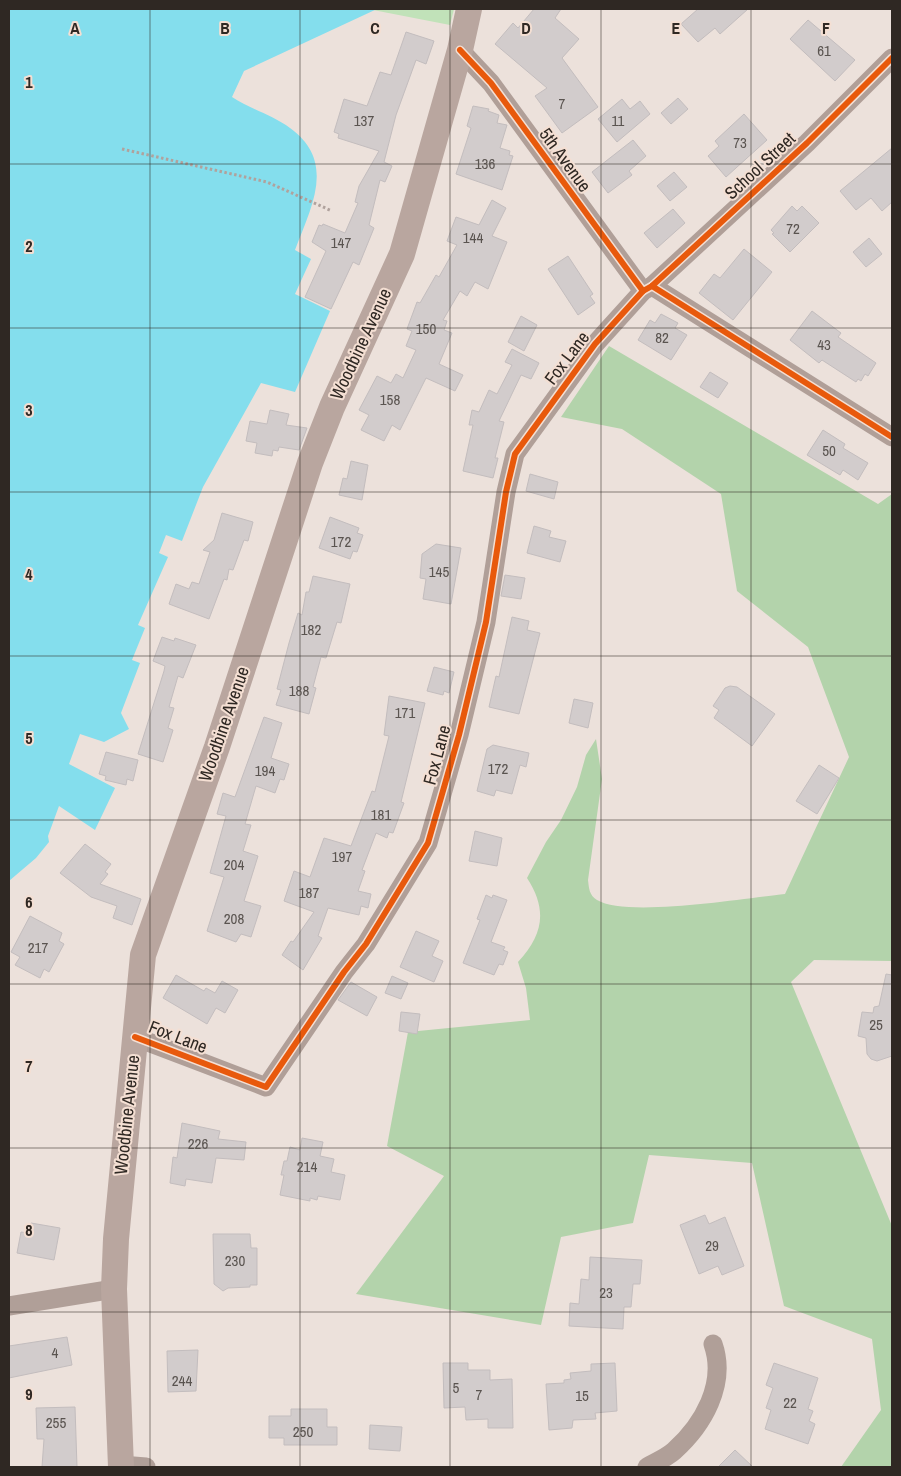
<svg xmlns="http://www.w3.org/2000/svg" width="901" height="1476" viewBox="0 0 901 1476" font-family="'Archivo Narrow',sans-serif">
  <style>
    .green { fill: #c1e2b9 }
    .forest { fill: #b3d3ab }
    .water { fill: #84deed }
    .building { fill: #d2cccc; stroke: #c3bdbe }
    .lines { fill: none; stroke-linecap: round; stroke-linejoin: round }
    .path { stroke: #b0a29d; stroke-width: 3; stroke-dasharray: 2.5 2.5; stroke-linecap: butt }
    .street { stroke: #b09f98; stroke-width: 19 }
    .secondary { stroke: #b9a69f; stroke-width: 26 }
    .cycleway-casing { stroke: #f4dfd3; stroke-width: 9 }
    .cycleway { stroke: #e8590c; stroke-width: 6 }
    .grid { fill: none; stroke: #2f2823; stroke-width: 1; stroke-opacity: 0.55 }
    .labels { text-anchor: middle; stroke-width: 4; stroke-linejoin: round; paint-order: stroke }
    .number-label { font-size: 15px; fill: #5a5450 }
    .street-label { font-size: 18px; fill: #2f2823; stroke: #f4dfd3 }
    .grid-label { font-size: 16px; text-anchor: middle; font-weight: bold; fill: #2f2823; stroke: #f4dfd3; stroke-width: 4; stroke-linejoin: round; paint-order: stroke }
  </style>
  <rect width="100%" height="100%" fill="#ece1db"/>
  <polygon class="green" points="377,9 454,9 450,25 373,10"/>
  <path class="forest" d="M 609,346 L 878,504 L 892,494 L 892,961 L 814,960 L 791,982 L 892,1226 L 892,1467 L 841,1467 L 881,1410 L 872,1339 L 784,1306 L 752,1163 L 649,1155 L 633,1223 L 561,1237 L 541,1325 L 356,1294 L 444,1176 L 387,1146 L 408,1032 L 530,1020 L 526,988 L 518,962 C 543,935 548,910 527,878 L 546,842 L 561,820 L 577,787 L 586,755 L 596,739 L 602,779 L 588,880 C 589,888 589,895 597,900 C 626,918 747,898 785,894 L 849,757 L 808,647 L 737,591 L 721,494 L 622,429 L 561,417 Z"/>
  <path class="water" d="M 9,9 L 377,9 L 244,71 L 232,97 C 250,109 273,115 290,128 C 337,162 311,207 295,250 L 311,259 L 295,294 L 330,311 L 295,392 L 261,383 L 203,487 L 182,541 L 166,535 L 159,553 L 168,557 L 138,625 L 145,628 L 132,660 L 140,663 L 121,713 L 129,729 L 104,742 L 80,734 L 69,764 L 115,788 L 95,830 L 59,806 L 48,836 L 49,842 L 36,858 L 9,881 Z"/>
  <g class="building">
    <polygon points="534,9 561,9 555,18 579,39 562,58 598,107 562,133 535,96 547,88 495,44 513,23 518,28"/>
    <polygon points="698,9 748,9 720,34 715,28 698,42 681,24"/>
    <polygon points="808,20 855,60 835,81 790,39"/>
    <polygon points="406,32 434,41 426,64 416,60 396,115 384,162 392,166 385,182 380,180 369,225 374,228 359,265 353,262 331,309 305,297 326,251 312,242 319,225 322,226 323,224 345,233 358,203 355,202 359,186 379,151 338,138 339,134 334,132 344,99 367,106 380,72 391,75"/>
    <polygon points="678,98 688,109 671,124 661,113"/>
    <polygon points="622,99 630,109 640,101 650,114 617,142 598,119"/>
    <polygon points="473,106 489,109 488,111 499,115 497,123 507,125 500,148 510,151 509,155 513,156 502,190 456,174 471,128 467,126"/>
    <polygon points="744,114 767,140 726,177 708,156 719,146 715,141"/>
    <polygon points="633,140 646,156 629,171 632,175 608,193 592,172"/>
    <polygon points="892,148 892,202 882,211 871,198 856,210 840,191"/>
    <polygon points="674,172 687,187 670,201 657,186"/>
    <polygon points="492,200 506,208 492,236 507,242 488,289 475,282 467,296 460,291 443,320 447,321 444,330 452,333 439,364 463,375 455,391 426,378 400,430 392,425 384,441 361,430 369,415 359,410 377,376 391,383 396,374 403,378 416,350 406,346 412,331 407,329 417,302 420,303 436,275 439,277 457,245 447,241 456,217 479,225"/>
    <polygon points="792,206 797,211 802,206 819,223 790,252 772,234 774,233 771,230"/>
    <polygon points="673,209 685,223 657,248 644,233"/>
    <polygon points="869,238 882,254 866,267 853,252"/>
    <polygon points="744,249 772,272 733,320 699,293 714,274 720,278"/>
    <polygon points="568,256 593,294 590,296 595,303 578,315 548,269"/>
    <polygon points="812,311 841,333 838,337 876,363 868,376 865,374 861,381 858,379 856,382 822,360 819,363 790,340"/>
    <polygon points="661,314 678,323 675,328 687,335 671,360 638,340 650,320 655,323"/>
    <polygon points="521,316 537,325 524,351 508,342"/>
    <polygon points="512,349 539,363 531,379 521,375 499,421 504,422 495,458 498,458 493,478 463,471 473,425 469,425 472,410 479,412 489,390 497,394 512,365 505,362"/>
    <polygon points="710,372 728,383 718,398 700,387"/>
    <polygon points="270,410 289,414 286,425 307,428 299,450 279,447 278,451 273,450 272,456 255,453 257,443 246,441 250,421 267,424"/>
    <polygon points="823,430 845,444 843,448 868,463 858,480 843,470 840,475 807,455"/>
    <polygon points="351,461 368,465 362,500 339,495 343,478 347,479"/>
    <polygon points="530,474 558,482 554,499 526,491"/>
    <polygon points="222,513 253,522 248,541 244,540 233,570 229,569 227,580 224,579 209,619 169,604 176,584 189,589 192,582 199,584 210,552 203,550 214,540"/>
    <polygon points="330,517 359,528 357,533 363,535 357,552 353,551 350,559 319,548"/>
    <polygon points="534,526 551,531 549,537 566,541 560,562 527,553"/>
    <polygon points="436,544 461,548 451,604 423,599 426,579 420,578 422,554"/>
    <polygon points="505,575 525,578 521,599 501,596"/>
    <polygon points="313,576 350,584 341,623 337,622 326,658 321,657 313,687 316,688 309,714 276,705 281,690 277,689 289,643 298,613 302,615 306,592 309,592"/>
    <polygon points="512,617 529,621 527,630 540,633 519,714 489,707 496,676 499,677"/>
    <polygon points="162,637 174,641 175,638 196,645 183,678 178,676 169,707 174,708 168,728 173,730 163,762 138,754 164,671 165,666 153,661"/>
    <polygon points="434,667 454,672 449,693 444,691 443,695 427,691"/>
    <polygon points="730,686 737,687 775,714 752,746 714,718 719,710 713,706 725,688"/>
    <polygon points="389,696 425,703 401,802 404,803 393,833 389,832 387,838 376,833 362,870 365,871 358,891 371,894 368,908 361,906 359,915 328,908 318,936 322,938 303,970 282,955 291,941 293,942 314,912 284,901 294,871 310,877 324,838 351,846 372,791 375,792 389,736 384,735"/>
    <polygon points="574,699 593,703 588,728 569,723"/>
    <polygon points="264,717 282,723 271,758 289,764 284,780 280,779 275,793 256,786 245,824 251,825 243,851 258,856 244,901 261,906 251,937 241,934 236,942 207,931 224,877 210,873 226,816 217,814 223,793 235,797"/>
    <polygon points="493,745 529,753 526,767 520,765 512,794 496,790 494,796 477,791 487,749"/>
    <polygon points="106,752 138,760 133,781 127,779 126,785 105,780 106,776 99,774"/>
    <polygon points="819,765 839,778 817,814 796,801"/>
    <polygon points="475,831 502,838 497,866 469,861"/>
    <polygon points="85,844 111,864 105,872 108,874 100,884 141,899 132,925 113,918 117,906 91,897 60,873"/>
    <polygon points="486,895 492,898 493,895 507,900 491,942 505,947 503,950 508,952 503,965 499,964 494,975 463,963 480,920 477,919"/>
    <polygon points="30,916 62,933 59,941 64,944 49,972 44,969 40,978 15,965 20,957 11,952"/>
    <polygon points="416,931 439,941 432,956 443,961 434,982 400,967"/>
    <polygon points="886,974 892,975 892,1056 877,1061 871,1059 867,1054 866,1038 858,1036 862,1012 873,1013 874,1007 879,1006"/>
    <polygon points="176,975 204,991 206,988 215,993 222,981 238,990 225,1013 216,1008 207,1024 163,998"/>
    <polygon points="392,976 408,983 401,999 385,993"/>
    <polygon points="351,982 377,997 367,1016 338,1000"/>
    <polygon points="401,1012 420,1014 417,1034 399,1031"/>
    <polygon points="182,1123 220,1131 218,1139 246,1142 244,1160 216,1158 212,1183 186,1179 185,1186 170,1183 173,1157 177,1158"/>
    <polygon points="302,1138 323,1142 320,1156 334,1159 331,1172 345,1175 340,1200 318,1196 317,1200 310,1198 310,1201 280,1195 284,1175 281,1175 284,1161 287,1161 290,1147 300,1150"/>
    <polygon points="705,1215 709,1224 725,1217 744,1266 722,1275 718,1266 699,1274 680,1225"/>
    <polygon points="31,1223 60,1228 54,1260 17,1253 21,1232 29,1233"/>
    <polygon points="213,1234 250,1234 251,1248 257,1248 257,1285 250,1285 250,1287 228,1288 223,1291 214,1284"/>
    <polygon points="590,1257 642,1260 640,1284 633,1284 631,1307 624,1307 623,1329 569,1326 570,1303 579,1304 581,1279 589,1280"/>
    <polygon points="67,1337 72,1365 9,1378 9,1346"/>
    <polygon points="198,1350 196,1391 168,1392 167,1351"/>
    <polygon points="443,1363 468,1363 468,1370 490,1370 490,1380 512,1379 513,1428 488,1428 488,1419 466,1420 465,1407 444,1408"/>
    <polygon points="615,1363 617,1411 595,1413 596,1419 573,1420 572,1428 549,1430 546,1384 564,1383 564,1380 571,1379 570,1373 591,1371 591,1364"/>
    <polygon points="774,1363 818,1378 808,1409 813,1411 809,1421 815,1424 808,1444 765,1429 771,1410 766,1408 773,1388 766,1385"/>
    <polygon points="75,1407 77,1467 42,1467 44,1439 37,1439 36,1408"/>
    <polygon points="291,1409 327,1409 327,1427 337,1427 337,1445 284,1445 284,1438 269,1438 269,1416 291,1416"/>
    <polygon points="370,1425 402,1427 400,1451 369,1449"/>
    <polygon points="735,1450 753,1467 718,1467"/>
  </g>
  <g class="lines">
    <polyline class="path" points="122,149 267,182 332,211"/>
    <g class="street">
      <polyline points="460,50 491,83 643,291"/>
      <polyline points="652,286 892,437"/>
      <polyline points="135,1037 266,1087 344,972 366,944 428,843 459,735 486,622 506,492 515,454 595,344 643,291 652,286 807,143 892,58"/>
      <polyline points="9,1306 114,1289"/>
      <polyline points="121,1465 146,1467"/>
      <path d="M 647,1467 C 656,1462 666,1458 674,1451 C 703,1425 727,1384 713,1344"/>
    </g>
    <polyline class="secondary" points="121,1467 114,1289 116,1239 143,955 217,747 310,463 332,407 402,254 460,50 469,9"/>
    <g class="cycleway-casing">
      <g id="cycleway">
        <polyline points="460,50 491,83 643,291"/>
        <polyline points="652,286 892,437"/>
        <polyline points="135,1037 266,1087 344,972 366,944 428,843 459,735 486,622 506,492 515,454 595,344 643,291 652,286 807,143 892,58"/>
      </g>
    </g>
    <use href="#cycleway" class="cycleway"/>
  </g>
  <path class="grid" d="M 150,9 L 150,1467M 300,9 L 300,1467M 450,9 L 450,1467M 601,9 L 601,1467M 751,9 L 751,1467M 9,164 L 892,164M 9,328 L 892,328M 9,492 L 892,492M 9,656 L 892,656M 9,820 L 892,820M 9,984 L 892,984M 9,1148 L 892,1148M 9,1312 L 892,1312"/>
  <g class="labels">
    <g class="number-label">
      <text x="824" y="56">61</text>
      <text x="562" y="109">7</text>
      <text x="364" y="126">137</text>
      <text x="618" y="126">11</text>
      <text x="740" y="148">73</text>
      <text x="485" y="169">136</text>
      <text x="793" y="234">72</text>
      <text x="473" y="243">144</text>
      <text x="341" y="248">147</text>
      <text x="426" y="334">150</text>
      <text x="662" y="343">82</text>
      <text x="824" y="350">43</text>
      <text x="390" y="405">158</text>
      <text x="829" y="456">50</text>
      <text x="341" y="547">172</text>
      <text x="439" y="577">145</text>
      <text x="311" y="635">182</text>
      <text x="299" y="696">188</text>
      <text x="405" y="718">171</text>
      <text x="498" y="774">172</text>
      <text x="265" y="776">194</text>
      <text x="381" y="820">181</text>
      <text x="342" y="862">197</text>
      <text x="234" y="870">204</text>
      <text x="309" y="898">187</text>
      <text x="234" y="924">208</text>
      <text x="38" y="953">217</text>
      <text x="876" y="1030">25</text>
      <text x="198" y="1149">226</text>
      <text x="307" y="1172">214</text>
      <text x="712" y="1251">29</text>
      <text x="235" y="1266">230</text>
      <text x="606" y="1298">23</text>
      <text x="55" y="1358">4</text>
      <text x="182" y="1386">244</text>
      <text x="456" y="1393">5</text>
      <text x="479" y="1400">7</text>
      <text x="582" y="1401">15</text>
      <text x="790" y="1408">22</text>
      <text x="56" y="1428">255</text>
      <text x="303" y="1437">250</text>
    </g>
    <g class="street-label">
      <text transform="translate(565 160) rotate(54)" y="6">5th Avenue</text>
      <text transform="translate(760 166) rotate(-43)" y="6">School Street</text>
      <text transform="translate(361 344) rotate(-65)" y="6">Woodbine Avenue</text>
      <text transform="translate(567 358) rotate(-53)" y="6">Fox Lane</text>
      <text transform="translate(224 724) rotate(-71)" y="6">Woodbine Avenue</text>
      <text transform="translate(437 755) rotate(-75)" y="6">Fox Lane</text>
      <text transform="translate(178 1037) rotate(21)" y="6">Fox Lane</text>
      <text transform="translate(127 1115) rotate(-84)" y="6">Woodbine Avenue</text>
    </g>
  </g>
  <g class="grid-label">
    <text x="75" y="34">A</text>
    <text x="225" y="34">B</text>
    <text x="375" y="34">C</text>
    <text x="526" y="34">D</text>
    <text x="676" y="34">E</text>
    <text x="826" y="34">F</text>
    <text x="29" y="88">1</text>
    <text x="29" y="252">2</text>
    <text x="29" y="416">3</text>
    <text x="29" y="580">4</text>
    <text x="29" y="744">5</text>
    <text x="29" y="908">6</text>
    <text x="29" y="1072">7</text>
    <text x="29" y="1236">8</text>
    <text x="29" y="1400">9</text>
  </g>
  <rect width="901" height="1476" fill="none" stroke="#2f2823" stroke-width="20"/>
</svg>
